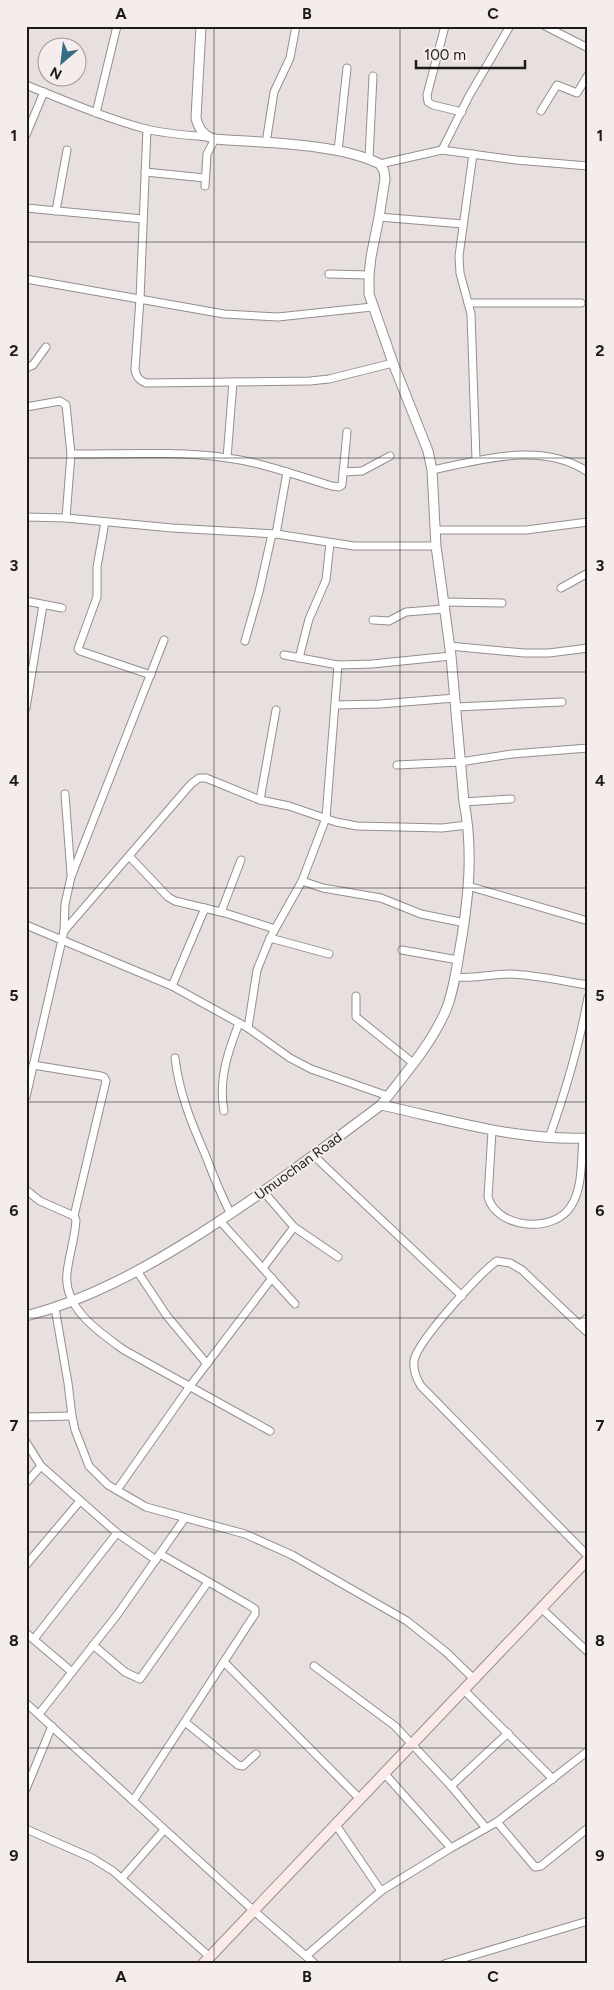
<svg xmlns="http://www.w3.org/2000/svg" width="614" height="1990" viewBox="0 0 614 1990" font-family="Figtree,sans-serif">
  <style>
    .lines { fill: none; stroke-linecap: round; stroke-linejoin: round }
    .minor-casing { stroke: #958e8d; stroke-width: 9 }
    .tertiary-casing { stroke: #958e8d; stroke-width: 11 }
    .secondary-casing { stroke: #958e8d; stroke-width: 12 }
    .minor { stroke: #fff; stroke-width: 7 }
    .tertiary { stroke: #fff; stroke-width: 9 }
    .secondary { stroke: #fbeae7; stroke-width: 10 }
    .grid { fill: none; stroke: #1d1b1a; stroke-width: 1; stroke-opacity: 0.55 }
    .labels { text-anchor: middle; stroke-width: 4; stroke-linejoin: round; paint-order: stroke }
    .street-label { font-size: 14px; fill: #1d1b1a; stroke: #f5edec }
    .neatline { fill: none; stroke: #1d1b1a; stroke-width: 2 }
    .grid-label { font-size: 16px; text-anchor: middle; font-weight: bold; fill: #1d1b1a }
  </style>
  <rect width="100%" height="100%" fill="#e7e0df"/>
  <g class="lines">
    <g class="minor-casing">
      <g id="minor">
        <polyline points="445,26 427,95 428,102 433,105 462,112"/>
        <polyline points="545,26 588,48"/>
        <path d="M 26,85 C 66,101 105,118 146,129 C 166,134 187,135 207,137"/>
        <polyline points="541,111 557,85 577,93 588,75"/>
        <polyline points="96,113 117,26"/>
        <path d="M 147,129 L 140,299 L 135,369 C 136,377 139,380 146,383 L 310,381 L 329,379 L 393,363"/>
        <polyline points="26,135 44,92"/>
        <polyline points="266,143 274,92 290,58 296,26"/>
        <polyline points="442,150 469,96 510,26"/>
        <polyline points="338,151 347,68"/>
        <polyline points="473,154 459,256 460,273 471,314 476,460"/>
        <polyline points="369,158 373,76"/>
        <polyline points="380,164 442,150 516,160 588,166"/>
        <polyline points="145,172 205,178"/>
        <polyline points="205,186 207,154 215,139"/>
        <polyline points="26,208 143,219"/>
        <polyline points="56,211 67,150"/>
        <polyline points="379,217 463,224"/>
        <polyline points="329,274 369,275"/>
        <polyline points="26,279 224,314 278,317 372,307"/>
        <polyline points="468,303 581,303"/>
        <polyline points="26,368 33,365 46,347"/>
        <polyline points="26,407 60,401 66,405 71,454 66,518"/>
        <path d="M 71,454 C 123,454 178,451 228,458 C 264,463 298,476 332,486 L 339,487 L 342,485 L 347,432"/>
        <polyline points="227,458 233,382"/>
        <path d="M 432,470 C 482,460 542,441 588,472"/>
        <polyline points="343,472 362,471 390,456"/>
        <polyline points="26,517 66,518 172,528 276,534 354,546 436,546"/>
        <polyline points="105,522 97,567 97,597 78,649 80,651 151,675"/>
        <polyline points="435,530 526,530 588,522"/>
        <polyline points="276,534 287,472"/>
        <polyline points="561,588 588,573"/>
        <polyline points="26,601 62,608"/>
        <polyline points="444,602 502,603"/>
        <polyline points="373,620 389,621 406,612 444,609"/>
        <polyline points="245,641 259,592 272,534"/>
        <polyline points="449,646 524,653 549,653 588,648"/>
        <polyline points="284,655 338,665 372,664 451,656"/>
        <polyline points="299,658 309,619 326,580 330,543"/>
        <polyline points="335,705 380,704 455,698"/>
        <polyline points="456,707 562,702"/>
        <polyline points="26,708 43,605"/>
        <polyline points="397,765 460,762 512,754 588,748"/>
        <polyline points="65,794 71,874"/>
        <polyline points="260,800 276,710"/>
        <polyline points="464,802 511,799"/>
        <polyline points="130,857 168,897 175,901 225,913 275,929"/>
        <polyline points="302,881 323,888 381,898 421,914 465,923"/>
        <polyline points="468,886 588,921"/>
        <polyline points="221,912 241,860"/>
        <polyline points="26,925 172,986 248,1028 290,1058 311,1069 388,1096"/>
        <polyline points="64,931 65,904 71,877 164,640"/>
        <polyline points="270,938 329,954"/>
        <polyline points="402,950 458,960"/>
        <path d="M 455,977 C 473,979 491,974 510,974 C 537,975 562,981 588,985"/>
        <polyline points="172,986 205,908"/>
        <polyline points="356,996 356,1017 413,1063"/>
        <polyline points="248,1028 257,970 270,938 302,881 326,818 338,665"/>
        <path d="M 175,1058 C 179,1092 191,1122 205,1154 C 213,1174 220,1194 231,1214"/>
        <polyline points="33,1065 101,1076 104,1077 106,1081 74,1216"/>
        <polyline points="26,1097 64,931 191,784 199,778 206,778 260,800 289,806 336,822 357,826 442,828 468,825"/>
        <path d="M 224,1111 C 218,1080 228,1052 239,1023"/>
        <path d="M 492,1131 L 488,1197 C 497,1229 554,1234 571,1206 C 583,1188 581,1159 583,1138"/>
        <path d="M 549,1138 C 566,1090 579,1047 588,997"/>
        <polyline points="313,1155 462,1296"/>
        <path d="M 26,1190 L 40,1201 L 74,1216 L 76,1220 C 75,1238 69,1255 67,1273 C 63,1308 99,1332 124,1350 L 270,1431"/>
        <polyline points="263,1191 294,1227 338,1257"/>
        <polyline points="220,1221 295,1304"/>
        <polyline points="263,1268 294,1227"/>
        <polyline points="137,1271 167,1316 207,1364"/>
        <polyline points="55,1308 68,1383 72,1416 75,1430 89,1466 108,1485 146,1507 245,1534 292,1555 407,1621 446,1652 474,1679"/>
        <polyline points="579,1325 588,1317"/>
        <path d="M 588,1333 L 522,1270 L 510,1263 L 497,1261 C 481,1271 416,1343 414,1361 C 413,1370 416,1378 421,1386 L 588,1556"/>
        <polyline points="26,1417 72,1416"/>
        <polyline points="26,1442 41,1466 117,1533 156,1560"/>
        <polyline points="26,1483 41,1466"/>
        <polyline points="117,1490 190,1386 272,1278"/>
        <polyline points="26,1565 80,1501"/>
        <polyline points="541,1608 588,1652"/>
        <polyline points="26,1633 72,1672"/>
        <polyline points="34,1639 117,1533"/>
        <polyline points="93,1645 125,1672 140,1679 208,1582"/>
        <polyline points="224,1662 360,1799"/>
        <polyline points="314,1666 395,1726 451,1786 486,1828"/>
        <polyline points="464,1690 553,1779"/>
        <polyline points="26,1703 254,1911 315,1964"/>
        <polyline points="39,1714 117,1615 185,1518"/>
        <polyline points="185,1722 238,1765 243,1766 256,1754"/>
        <polyline points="384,1773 451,1848"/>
        <polyline points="451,1786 508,1733"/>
        <polyline points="26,1789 52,1726"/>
        <polyline points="133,1801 255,1614 255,1609 247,1604 160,1554"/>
        <polyline points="497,1822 535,1867 541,1866 588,1828"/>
        <polyline points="336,1825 381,1891"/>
        <polyline points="26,1829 92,1858 113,1871 210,1957"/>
        <polyline points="122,1878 164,1830"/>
        <polyline points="306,1956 381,1891 451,1848 497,1822 588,1751"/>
        <polyline points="444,1964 588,1921"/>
      </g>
    </g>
    <g class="tertiary-casing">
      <g id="tertiary">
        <path d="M 201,26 L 196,118 C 199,130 204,136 215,139 C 263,143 338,143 380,164 L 384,171 L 385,179 L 379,217 L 371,257 L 369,275 L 369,294 L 393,363 L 428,451 L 432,470 L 436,546 L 451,656 L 464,802 C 474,853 468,904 459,954 C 456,973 453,993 446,1010 C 431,1045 404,1075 381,1105"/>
        <path d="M 26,1316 C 88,1300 144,1269 198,1235 C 261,1195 321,1150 381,1105 C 450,1120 516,1141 588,1138"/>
      </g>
    </g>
    <g class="secondary-casing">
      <polyline id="secondary" points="203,1964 588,1559"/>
    </g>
    <use href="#minor" class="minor"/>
    <use href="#tertiary" class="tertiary"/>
    <use href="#secondary" class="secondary"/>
  </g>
  <path class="grid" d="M 214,26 L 214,1964M 400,26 L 400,1964M 26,242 L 588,242M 26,458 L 588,458M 26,672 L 588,672M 26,888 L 588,888M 26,1102 L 588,1102M 26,1318 L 588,1318M 26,1532 L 588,1532M 26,1748 L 588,1748"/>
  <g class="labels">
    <g class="street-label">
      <text transform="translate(298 1166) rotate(-36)" y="5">Umuochan Road</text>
    </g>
  </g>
  <rect width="614" height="1990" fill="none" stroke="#f5edec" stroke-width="55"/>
  <g transform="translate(62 62) rotate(208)"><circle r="24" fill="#f5edec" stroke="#9f9998"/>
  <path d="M0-4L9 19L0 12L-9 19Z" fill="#366b87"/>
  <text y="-8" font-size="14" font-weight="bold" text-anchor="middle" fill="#1d1b1a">N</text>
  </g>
  <path d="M416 60v8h109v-8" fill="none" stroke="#1d1b1a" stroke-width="2.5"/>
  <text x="424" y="60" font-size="15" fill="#1d1b1a" stroke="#f5edec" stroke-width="4" paint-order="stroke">100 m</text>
  <rect x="28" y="28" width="558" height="1934" class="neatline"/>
  <g class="grid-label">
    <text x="121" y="19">A</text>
    <text x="307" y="19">B</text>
    <text x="493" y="19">C</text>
    <text x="14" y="141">1</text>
    <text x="600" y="141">1</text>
    <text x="14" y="356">2</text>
    <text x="600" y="356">2</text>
    <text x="14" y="571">3</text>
    <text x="600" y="571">3</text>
    <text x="14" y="786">4</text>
    <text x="600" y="786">4</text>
    <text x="14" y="1001">5</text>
    <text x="600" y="1001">5</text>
    <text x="14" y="1216">6</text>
    <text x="600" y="1216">6</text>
    <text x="14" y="1431">7</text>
    <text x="600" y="1431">7</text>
    <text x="14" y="1646">8</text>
    <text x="600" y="1646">8</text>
    <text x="14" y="1861">9</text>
    <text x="600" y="1861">9</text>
    <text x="121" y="1982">A</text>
    <text x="307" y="1982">B</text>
    <text x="493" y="1982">C</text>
  </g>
</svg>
